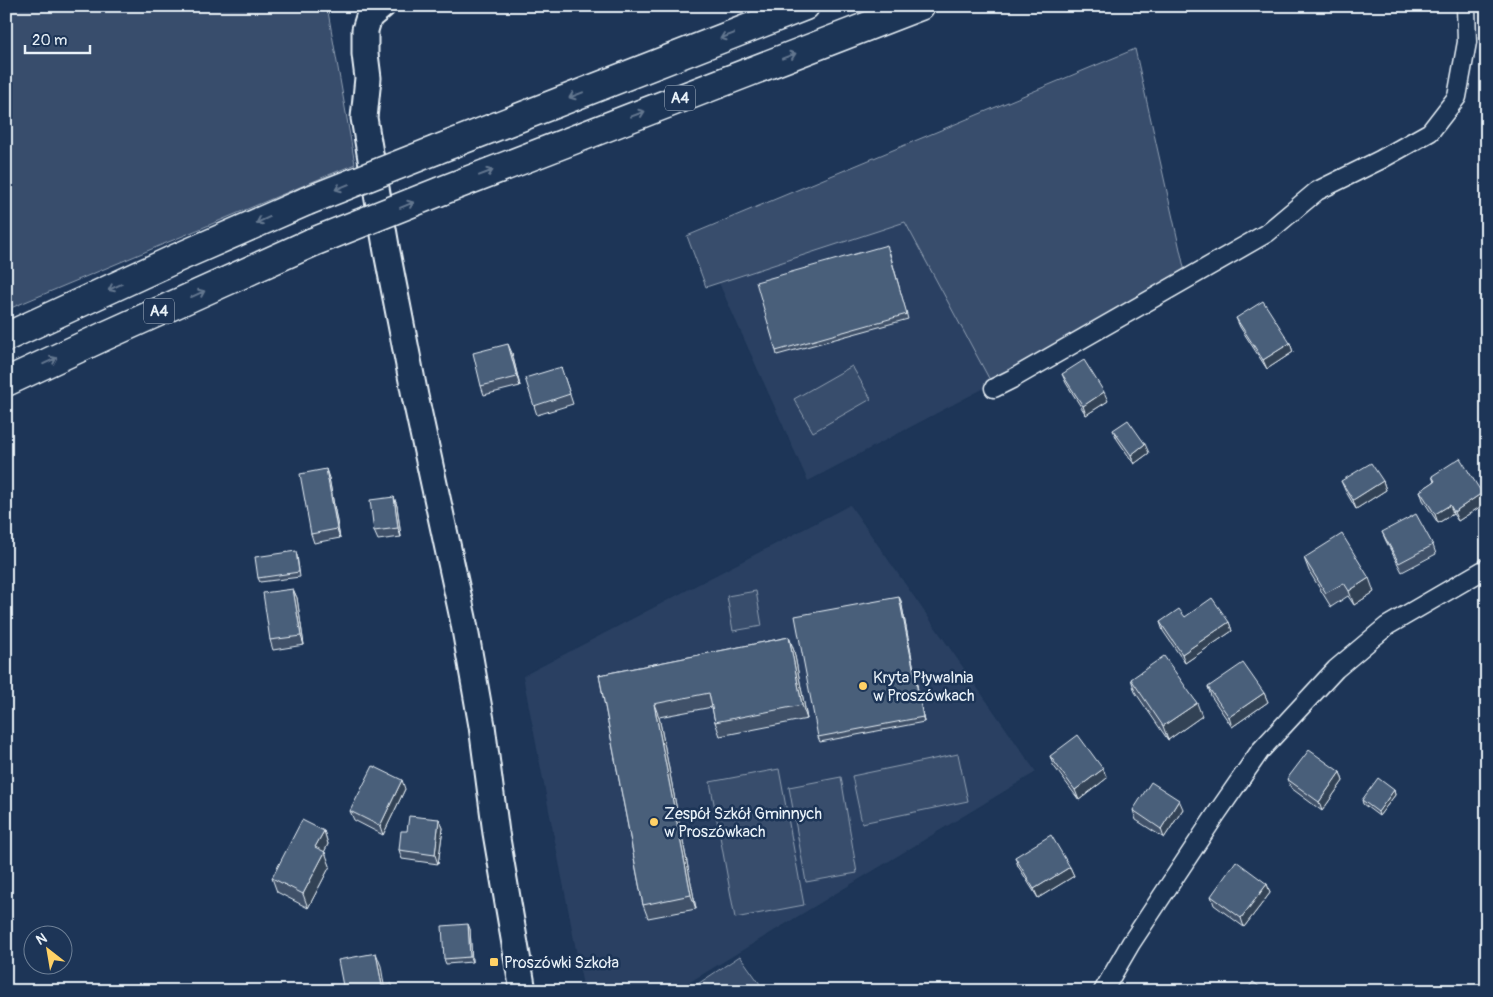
<svg xmlns="http://www.w3.org/2000/svg" width="1493" height="997" viewBox="0 0 1493 997" font-family="Pangolin,sans-serif">
  <style>
    .built { fill: #2a4162 }
    .green { fill: #374d6c; stroke: #909fb2 }
    .lines { fill: none; stroke-linecap: round; stroke-linejoin: round }
    .street-casing { stroke: #e8f1f8; stroke-width: 21 }
    .secondary-casing { stroke: #e8f1f8; stroke-width: 29 }
    .highway-casing { stroke: #e8f1f8; stroke-width: 31 }
    .street { stroke: #1d3557; stroke-width: 18 }
    .secondary { stroke: #1d3557; stroke-width: 25 }
    .highway { stroke: #1d3557; stroke-width: 28 }
    .highway-bridge-casing { stroke: #e8f1f8; stroke-width: 31; stroke-linecap: butt }
    .highway-bridge { stroke: #1d3557; stroke-width: 28 }
    .wall { fill: #3f5169; stroke: #e8f1f8 }
    .shaded-wall { fill: #334255; stroke: #e8f1f8 }
    .building { fill: #495e7a; stroke: #e8f1f8 }
    .oneway { stroke: #64778f }
    .poi-dot { fill: #ffd166; stroke: #1d3557; stroke-width: 2 }
    .labels { text-anchor: middle; stroke-width: 5; stroke-linejoin: round; paint-order: stroke }
    .shield { fill: #1d3557; stroke: #abb9c8; stroke-width: 1 }
    .shield-label { font-size: 15px; font-weight: bold; fill: #e8f1f8 }
    .poi-label { font-size: 16px; fill: #e8f1f8; stroke: #1d3557; text-anchor: start }
  </style>
  <rect width="100%" height="100%" fill="#1d3557"/>
  <filter id="ink" filterUnits="userSpaceOnUse"><feTurbulence type="fractalNoise" baseFrequency=".02" numOctaves="2"/><feDisplacementMap in="SourceGraphic" scale="10" xChannelSelector="R" yChannelSelector="G"/><feConvolveMatrix kernelMatrix="1 2 1 2 8 2 1 2 1" color-interpolation-filters="sRGB"/></filter>
  <g filter="url(#ink)">
    <g class="built">
      <polygon points="905,222 992,384 808,481 719,283"/>
      <polygon points="850,505 1036,772 675,991 584,991 523,676"/>
    </g>
    <g class="green">
      <polygon points="6,6 327,6 355,164 6,310"/>
      <polygon points="1135,49 1185,272 992,384 905,222 706,287 687,236"/>
      <polygon points="852,366 871,399 813,432 794,399"/>
      <polygon points="756,591 762,626 733,631 727,596"/>
      <polygon points="958,754 968,801 862,823 852,776"/>
      <polygon points="779,769 804,905 735,918 710,782"/>
      <polygon points="841,777 857,873 806,882 789,787"/>
      <polygon points="740,956 765,991 687,991"/>
    </g>
    <g class="lines">
      <g class="street-casing">
        <g id="street">
          <polyline points="994,388 1012,379 1267,233 1317,191 1380,160 1430,132 1457,97 1467,42 1466,6"/>
          <polyline points="1103,991 1131,943 1215,816 1260,751 1336,669 1387,626 1487,568"/>
        </g>
      </g>
      <g class="secondary-casing">
        <polyline id="secondary" points="382,6 369,17 365,30 365,54 368,78 364,118 387,252 415,396 463,618 482,726 496,833 523,991"/>
      </g>
      <g class="highway-casing">
        <g id="highway">
          <polyline points="436,150 805,6"/>
          <polyline points="441,191 920,6"/>
          <polyline points="6,337 177,258 307,201"/>
          <polyline points="6,382 107,335 313,242"/>
        </g>
      </g>
      <use href="#street" class="street"/>
      <use href="#secondary" class="secondary"/>
      <use href="#highway" class="highway"/>
      <g class="highway-bridge-casing">
        <g id="highway-bridge">
          <polyline points="307,201 436,150"/>
          <polyline points="313,242 441,191"/>
        </g>
      </g>
      <use href="#highway-bridge" class="highway-bridge"/>
    </g>
    <g class="wall">
      <polygon points="889,250 908,319 777,355 776,351"/>
      <polygon points="1236,318 1290,343 1293,352 1267,369 1240,327"/>
      <polygon points="512,353 520,386 484,395 481,386"/>
      <polygon points="1062,374 1108,401 1086,415 1066,383"/>
      <polygon points="564,376 573,404 537,415 534,406"/>
      <polygon points="1113,430 1149,453 1134,464 1117,439"/>
      <polygon points="1432,476 1486,503 1458,521 1453,514 1438,523 1423,500 1420,491 1434,482"/>
      <polygon points="329,478 340,538 314,543 311,534"/>
      <polygon points="1341,481 1383,481 1386,490 1356,509 1345,490"/>
      <polygon points="394,497 397,506 401,537 378,540 374,531"/>
      <polygon points="1382,532 1433,545 1436,554 1402,572 1386,541"/>
      <polygon points="297,555 300,577 260,582 258,578"/>
      <polygon points="1304,558 1374,592 1354,605 1348,596 1331,607 1309,571"/>
      <polygon points="293,589 297,598 304,645 273,650 270,640"/>
      <polygon points="899,597 901,601 924,722 820,742 818,737"/>
      <polygon points="1185,617 1229,622 1232,631 1185,663 1163,631 1160,622"/>
      <polygon points="789,637 794,651 807,719 720,736 715,722 712,707 659,717 696,909 648,918 643,905 599,675"/>
      <polygon points="1131,679 1202,716 1168,740 1135,692"/>
      <polygon points="1208,687 1264,693 1268,702 1232,727 1211,696"/>
      <polygon points="1050,756 1107,778 1079,800 1053,765"/>
      <polygon points="1340,772 1343,781 1322,811 1291,788 1287,779"/>
      <polygon points="405,789 383,835 354,820 350,811"/>
      <polygon points="1394,790 1395,795 1379,816 1363,804 1362,800"/>
      <polygon points="1183,809 1164,838 1136,820 1133,810"/>
      <polygon points="439,819 443,828 438,864 402,859 399,850 407,831"/>
      <polygon points="324,831 328,844 324,852 330,866 308,908 277,892 272,878"/>
      <polygon points="1015,857 1070,867 1074,876 1038,898 1018,866"/>
      <polygon points="1267,884 1270,893 1244,927 1214,905 1211,896"/>
      <polygon points="470,929 472,962 446,964 444,959"/>
    </g>
    <g class="shaded-wall">
      <polygon points="1290,343 1293,352 1267,369 1263,360"/>
      <polygon points="508,344 512,353 520,386 517,377"/>
      <polygon points="1104,392 1108,401 1086,415 1083,406"/>
      <polygon points="1145,444 1149,453 1134,464 1131,455"/>
      <polygon points="326,469 329,478 340,538 337,529"/>
      <polygon points="1383,481 1386,490 1356,509 1353,500"/>
      <polygon points="1482,493 1486,503 1458,521 1454,512"/>
      <polygon points="394,497 397,506 401,537 398,528"/>
      <polygon points="1450,505 1453,514 1438,523 1435,514"/>
      <polygon points="1369,578 1374,592 1354,605 1349,591"/>
      <polygon points="293,589 297,598 304,645 301,636"/>
      <polygon points="899,597 901,601 924,722"/>
      <polygon points="1229,622 1232,631 1185,663 1182,654"/>
      <polygon points="789,637 794,651 807,719 802,705"/>
      <polygon points="1264,693 1268,702 1232,727 1229,717"/>
      <polygon points="1197,703 1202,716 1168,740 1163,726"/>
      <polygon points="654,704 659,717 696,909 691,895"/>
      <polygon points="1103,769 1107,778 1079,800 1075,790"/>
      <polygon points="1340,772 1343,781 1322,811 1319,802"/>
      <polygon points="402,780 405,789 383,835 380,826"/>
      <polygon points="1394,790 1395,795 1379,816 1378,812"/>
      <polygon points="1179,800 1183,809 1164,838 1161,829"/>
      <polygon points="439,819 443,828 438,864 435,855"/>
      <polygon points="324,831 328,844 320,861 315,847"/>
      <polygon points="325,852 330,866 308,908 303,894"/>
      <polygon points="1070,867 1074,876 1038,898 1034,889"/>
      <polygon points="1267,884 1270,893 1244,927 1241,918"/>
      <polygon points="468,924 470,929 472,962 470,957"/>
      <polygon points="376,953 381,966 385,991 382,986"/>
    </g>
    <g class="building">
      <polygon points="887,245 907,314 776,351 756,282"/>
      <polygon points="1263,301 1290,343 1263,360 1236,318"/>
      <polygon points="508,344 517,377 481,386 473,353"/>
      <polygon points="1084,360 1104,392 1083,406 1062,374"/>
      <polygon points="561,367 570,394 534,406 525,378"/>
      <polygon points="1128,420 1145,444 1131,455 1113,430"/>
      <polygon points="1460,458 1482,493 1454,512 1450,505 1435,514 1420,491 1435,481 1432,476"/>
      <polygon points="1371,463 1383,481 1353,500 1341,481"/>
      <polygon points="326,469 337,529 311,534 300,474"/>
      <polygon points="394,497 398,528 374,531 370,500"/>
      <polygon points="1416,514 1433,545 1399,563 1382,532"/>
      <polygon points="1342,534 1369,578 1349,591 1344,583 1326,593 1304,558"/>
      <polygon points="296,551 299,572 258,578 255,557"/>
      <polygon points="293,589 301,636 270,640 263,593"/>
      <polygon points="899,597 923,717 818,737 795,616"/>
      <polygon points="1212,598 1229,622 1182,654 1160,622 1179,609 1185,617"/>
      <polygon points="789,637 802,705 715,722 709,693 654,704 691,895 643,905 599,675"/>
      <polygon points="1164,656 1197,703 1163,726 1131,679"/>
      <polygon points="1243,663 1264,693 1229,717 1208,687"/>
      <polygon points="1078,735 1103,769 1075,790 1050,756"/>
      <polygon points="1309,750 1340,772 1319,802 1287,779"/>
      <polygon points="373,766 402,780 380,826 350,811"/>
      <polygon points="1378,778 1394,790 1378,812 1362,800"/>
      <polygon points="1151,782 1179,800 1161,829 1133,810"/>
      <polygon points="409,816 439,819 435,855 399,850 401,831 407,831"/>
      <polygon points="302,820 324,831 315,847 325,852 303,894 272,878"/>
      <polygon points="1051,835 1070,867 1034,889 1015,857"/>
      <polygon points="1236,861 1267,884 1241,918 1211,896"/>
      <polygon points="468,924 470,957 444,959 442,926"/>
      <polygon points="376,953 382,986 392,984 393,991 344,991 338,960"/>
      <polygon points="1253,982 1265,991 1246,991"/>
    </g>
    <defs><path id="oneway-shaft" d="M-6 0H5M1.5-3L5.5 0L1.5 3" fill="none" stroke-width="1.6" stroke-linecap="round" stroke-linejoin="round" transform="scale(1.25)"/></defs>
    <g class="oneway">
      <use href="#oneway-shaft" transform="translate(727 36) rotate(159)"/>
      <use href="#oneway-shaft" transform="translate(789 56) rotate(-21)"/>
      <use href="#oneway-shaft" transform="translate(576 95) rotate(159)"/>
      <use href="#oneway-shaft" transform="translate(638 114) rotate(-21)"/>
      <use href="#oneway-shaft" transform="translate(486 173) rotate(-21)"/>
      <use href="#oneway-shaft" transform="translate(342 187) rotate(158)"/>
      <use href="#oneway-shaft" transform="translate(407 205) rotate(-22)"/>
      <use href="#oneway-shaft" transform="translate(263 220) rotate(156)"/>
      <use href="#oneway-shaft" transform="translate(115 287) rotate(155)"/>
      <use href="#oneway-shaft" transform="translate(198 294) rotate(-24)"/>
      <use href="#oneway-shaft" transform="translate(50 361) rotate(-25)"/>
    </g>
  </g>
  <g class="poi-dot">
    <circle cx="863" cy="686" r="5"/>
    <circle cx="654" cy="822" r="5"/>
    <rect x="489" y="957" width="10" height="10" rx="2.5"/>
  </g>
  <g class="labels">
    <g class="shield">
      <rect x="665" y="85.5" width="30" height="25" rx="4"/>
      <rect x="144" y="298.5" width="30" height="25" rx="4"/>
    </g>
    <g class="shield-label">
      <text x="680" y="103">A4</text>
      <text x="159" y="316">A4</text>
    </g>
    <g class="poi-label">
      <text x="873" y="683">Kryta Pływalnia<tspan x="873" dy="18">w Proszówkach</tspan></text>
      <text x="664" y="819">Zespół Szkół Gminnych<tspan x="664" dy="18">w Proszówkach</tspan></text>
      <text x="504" y="968">Proszówki Szkoła</text>
    </g>
  </g>
  <rect width="1493" height="997" fill="none" stroke="#1d3557" stroke-width="25"/>
  <rect x="12" y="12" width="1468" height="972" fill="none" stroke="#e8f1f8" stroke-width="2" filter="url(#ink)"/>
  <g transform="translate(48 950) rotate(329)"><circle r="24" fill="#1d3557" stroke="#6e8097"/>
  <path d="M0-4L9 19L0 12L-9 19Z" fill="#ffd166"/>
  <text y="-8" font-size="14" font-weight="bold" text-anchor="middle" fill="#e8f1f8">N</text>
  </g>
  <path d="M25 45v8h65v-8" fill="none" stroke="#e8f1f8" stroke-width="2.5"/>
  <text x="32" y="45" font-size="15" fill="#e8f1f8" stroke="#1d3557" stroke-width="4" paint-order="stroke">20 m</text>
</svg>
